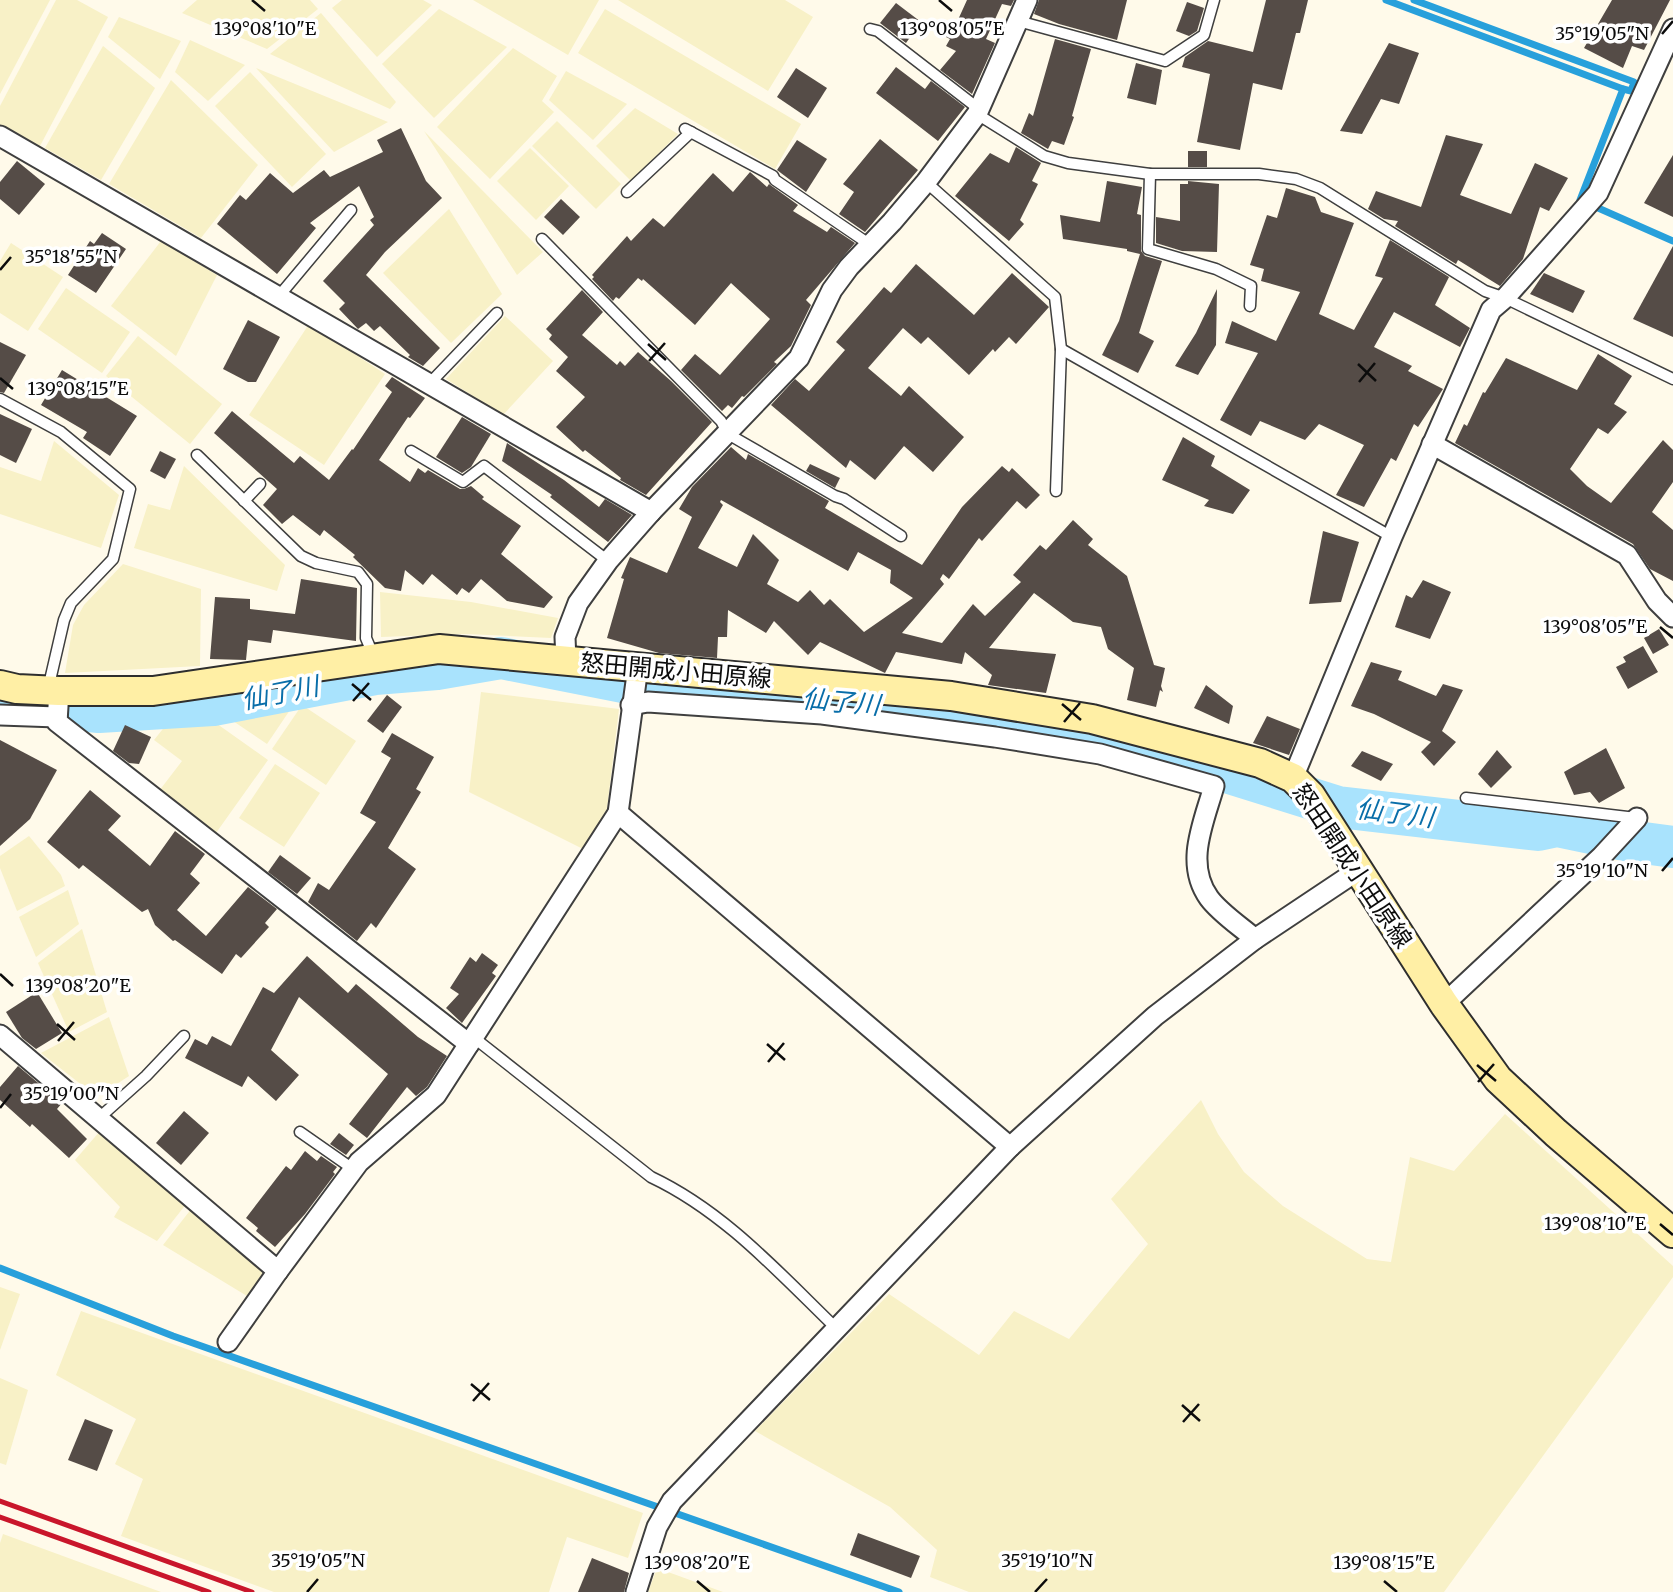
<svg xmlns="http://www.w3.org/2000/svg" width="1673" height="1592" viewBox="0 0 1673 1592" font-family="Merriweather,'Noto Sans JP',serif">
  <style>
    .farmland { fill: #f8f1c7 }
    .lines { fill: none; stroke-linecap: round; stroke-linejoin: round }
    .stream { stroke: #28a0db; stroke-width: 7 }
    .river { stroke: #a9e3fd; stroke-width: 42 }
    .building { fill: #554c47; fill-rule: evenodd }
    .service-casing { stroke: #3f3f3f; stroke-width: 13 }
    .minor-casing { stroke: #3f3f3f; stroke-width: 23 }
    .secondary-casing { stroke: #2e2e2e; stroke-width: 32 }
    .service { stroke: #fff; stroke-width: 10 }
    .minor { stroke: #fff; stroke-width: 19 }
    .secondary { stroke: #ffefa5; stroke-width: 28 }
    .rail { stroke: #c9162b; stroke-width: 5 }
    .ticks { fill: none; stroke: #0c0c0c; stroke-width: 2.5 }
    .labels { text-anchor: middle; stroke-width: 7; stroke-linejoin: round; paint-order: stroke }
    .street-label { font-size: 24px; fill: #0c0c0c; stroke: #fff }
    .water-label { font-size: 26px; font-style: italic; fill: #096ea9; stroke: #fff }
    .ticks-label { font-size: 18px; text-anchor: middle; fill: #0c0c0c; stroke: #fff; stroke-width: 7; stroke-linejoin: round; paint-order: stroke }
  </style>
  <rect width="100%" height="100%" fill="#fffaea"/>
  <g class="farmland">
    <polygon points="0,0 50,0 0,94"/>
    <polygon points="56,0 77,0 108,17 40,146 0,125 0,106"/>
    <polygon points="197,0 310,0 318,9 267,49 182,13"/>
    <polygon points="342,0 423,0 432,5 377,57 332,8"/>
    <polygon points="473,0 599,0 568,55"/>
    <polygon points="618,0 785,0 813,17 768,91"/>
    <polygon points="439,9 507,47 434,118 382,64"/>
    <polygon points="605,9 801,124 775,169 578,53"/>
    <polygon points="321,13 396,102 390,109 270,54"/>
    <polygon points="119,17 181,41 160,79 108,37"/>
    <polygon points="190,40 245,65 208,101 175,72"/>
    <polygon points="103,46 155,88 101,180 45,148"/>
    <polygon points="513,48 557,76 542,101 554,112 490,179 437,127"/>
    <polygon points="256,68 388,122 334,152"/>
    <polygon points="566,71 627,104 593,140 549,100"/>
    <polygon points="250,72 326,154 292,187 215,106"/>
    <polygon points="171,80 258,165 201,238 109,184"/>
    <polygon points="635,108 678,134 631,181 596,146"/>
    <polygon points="557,121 621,184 596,209 532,146"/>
    <polygon points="424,131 543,252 517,275"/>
    <polygon points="530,148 569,186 536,220 497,181"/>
    <polygon points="449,209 502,294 451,343 383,273"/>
    <polygon points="161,241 217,275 176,356 111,306"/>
    <polygon points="11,243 63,277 28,331 0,313 0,261"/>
    <polygon points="66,288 130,332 102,373 38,329"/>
    <polygon points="505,316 553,361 503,415 446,379"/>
    <polygon points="309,324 385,374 324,465 249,415"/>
    <polygon points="138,336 222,404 190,444 106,376"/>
    <polygon points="54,441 119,495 101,548 0,514 0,467 41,481"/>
    <polygon points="184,466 285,565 277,591 134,548 148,504 170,510"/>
    <polygon points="123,564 201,589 200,666 65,673 73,625 84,605"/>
    <polygon points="380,592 471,602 558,618 551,638 466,634 381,637"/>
    <polygon points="481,692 619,709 607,809 583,849 469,792"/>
    <polygon points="302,705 356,741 326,785 272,749"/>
    <polygon points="290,710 267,744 230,719"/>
    <polygon points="213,721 268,760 216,833 159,791 182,761 154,740 166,725"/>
    <polygon points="275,764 320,793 284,847 239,818"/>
    <polygon points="29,836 61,875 65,886 17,911 0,868 0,856"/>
    <polygon points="68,890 79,924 36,957 19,917"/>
    <polygon points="82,929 107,1012 69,1032 38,963"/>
    <polygon points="109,1017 129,1076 97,1097 41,1053"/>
    <polygon points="1201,1100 1218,1134 1244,1172 1283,1206 1367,1259 1391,1262 1410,1157 1454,1171 1505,1114 1673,1266 1673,1277 1444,1592 969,1592 930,1577 937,1550 890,1507 755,1431 889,1294 979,1355 1014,1311 1069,1339 1148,1244 1111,1199"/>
    <polygon points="101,1130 187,1203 157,1241 114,1217 120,1207 75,1160"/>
    <polygon points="192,1208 266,1270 247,1296 163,1245"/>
    <polygon points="0,1287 20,1294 0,1350"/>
    <polygon points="81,1311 643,1513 628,1558 567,1537 549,1592 274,1592 121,1536 143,1479 115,1464 136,1419 56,1375"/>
    <polygon points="0,1378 28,1390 6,1465 0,1463"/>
    <polygon points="3,1534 161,1592 0,1592 0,1543"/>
    <polygon points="657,1568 723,1592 648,1592"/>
  </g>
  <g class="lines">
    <g class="stream">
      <polyline points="1386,0 1623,89"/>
      <polyline points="1414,0 1634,82 1631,91 1623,89 1580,200 1673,241"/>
      <polyline points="0,1268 173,1336 899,1592"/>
    </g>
    <polyline class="river" points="0,702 99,712 213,705 375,674 437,669 501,658 668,691 850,702 1083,731 1223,771 1338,807 1538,830 1557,826 1629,841 1673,847"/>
  </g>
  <g class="building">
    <polygon points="967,0 1014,0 1011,6 1002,4 986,39 995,43 972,94 940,70 956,51 946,46 950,39 942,35 950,19 957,22"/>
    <polygon points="1039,0 1127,0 1117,40 1059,24 1034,14"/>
    <polygon points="1266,0 1308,0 1300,33 1296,33 1282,90 1253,83 1240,150 1197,142 1210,74 1182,67 1185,57 1208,41 1253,52"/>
    <polygon points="1612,0 1670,0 1644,50 1632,46 1623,68 1584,48"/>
    <polygon points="1187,2 1204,8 1197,31 1189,36 1176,31"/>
    <polygon points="896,3 921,22 906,43 880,23"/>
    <polygon points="1055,39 1091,49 1072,116 1074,117 1064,145 1052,141 1048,149 1021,133 1029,113 1033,116"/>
    <polygon points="1389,43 1419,53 1399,104 1381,99 1362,134 1340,131"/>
    <polygon points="1136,63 1162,70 1156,105 1127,98"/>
    <polygon points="896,67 925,89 931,81 965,107 938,141 876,93"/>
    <polygon points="796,68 827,88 808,118 777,97"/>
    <polygon points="401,128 426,181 442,198 385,252 366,275 440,348 423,366 408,357 410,355 380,326 374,331 366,323 358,329 339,309 345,303 323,281 374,225 370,220 374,217 359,186 310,223 316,228 277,274 217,224 240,195 246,200 270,173 293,193 324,170 330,177 383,152 377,140"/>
    <polygon points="1446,135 1483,144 1460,195 1511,214 1535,163 1568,178 1549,211 1540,207 1523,259 1500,286 1458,260 1456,264 1395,226 1398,221 1384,219 1368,209 1376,191 1421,207"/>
    <polygon points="880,139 918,170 865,232 839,214 854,192 843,184"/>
    <polygon points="797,140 827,159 806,192 777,170"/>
    <polygon points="1016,147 1041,163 1032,181 1038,184 1020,220 1024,224 1009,241 955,196 990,153 1009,163"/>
    <rect x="1188" y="151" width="19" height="16"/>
    <polygon points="1673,155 1673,217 1644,203"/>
    <polygon points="17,161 45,184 19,215 0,199 0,182"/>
    <polygon points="750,172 767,187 769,184 798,205 793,211 827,232 831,227 855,243 806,300 811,305 791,346 774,362 777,364 744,397 742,396 732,408 728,405 722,411 681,370 695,354 720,375 770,319 731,283 695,325 643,279 642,281 638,278 619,299 616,297 613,301 592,279 594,277 592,275 627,236 631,241 653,218 664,227 713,173 733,192"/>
    <polygon points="1107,181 1142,187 1137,214 1141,215 1141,251 1145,256 1162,261 1139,333 1154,341 1138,373 1102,355 1119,321 1140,254 1127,251 1127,249 1063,239 1060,215 1100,222"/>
    <polygon points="1188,181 1219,184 1217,252 1182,251 1156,243 1156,217 1180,221 1180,184 1188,184"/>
    <polygon points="1286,188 1315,197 1321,212 1354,223 1319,314 1354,330 1383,278 1375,276 1390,240 1449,277 1435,305 1470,328 1460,347 1394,312 1374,347 1412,366 1408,371 1443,389 1418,427 1414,424 1396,461 1391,458 1364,507 1336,495 1364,445 1319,424 1305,440 1260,421 1251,436 1220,420 1258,353 1225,343 1232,321 1276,341 1300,292 1261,281 1264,269 1250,265 1267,215 1277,218"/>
    <polygon points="561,199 580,217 563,235 544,217"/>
    <polygon points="102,233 126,249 96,293 68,275 90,241 94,244"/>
    <polygon points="1673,246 1673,337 1633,319"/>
    <polygon points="916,264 974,315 1012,273 1049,307 1016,344 1009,337 995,352 993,349 969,375 928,337 921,344 903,328 868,368 901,396 909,386 964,437 933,472 904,446 875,480 850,460 846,468 771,405 795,379 809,391 845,350 836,342 884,287 891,293"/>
    <polygon points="1544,273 1585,291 1573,313 1530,294"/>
    <polygon points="1217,289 1216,345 1198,375 1175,366 1196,333"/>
    <polygon points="582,290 603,312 582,335 617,365 620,361 625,366 638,352 671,381 712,422 646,495 620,480 621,478 585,450 583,452 556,427 585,397 556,371 568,357 549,339 552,335 546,329"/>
    <polygon points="248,320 280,337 256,382 248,382 223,369"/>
    <polygon points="0,342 26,355 4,393 0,392"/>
    <polygon points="1598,354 1632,376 1614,404 1627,412 1608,434 1598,428 1570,469 1587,486 1611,503 1663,440 1673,450 1673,482 1652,512 1673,530 1673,581 1650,569 1633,544 1455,443 1464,424 1467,426 1483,392 1485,393 1506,358 1577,390"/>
    <polygon points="62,370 137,416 110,456 83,438 87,432 41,405"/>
    <polygon points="392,377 425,398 410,418 408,417 379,460 410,482 418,468 425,473 428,470 460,489 464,489 471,486 484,497 482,499 521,526 501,554 553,597 544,608 507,601 481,579 469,593 462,588 457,595 432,574 423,585 405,570 401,591 385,588 353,557 355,555 324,530 320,536 293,515 282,524 263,505 277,489 214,433 232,411 294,463 300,456 329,480 352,449 353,450 392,392 385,386"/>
    <polygon points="0,414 32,429 16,463 0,455"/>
    <polygon points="462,417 491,434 471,467 462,473 436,457"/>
    <polygon points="1183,437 1215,456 1211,466 1250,490 1233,514 1204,506 1209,500 1162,480"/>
    <polygon points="507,443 564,480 599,507 605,499 632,515 608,542 550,497 552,495 502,461"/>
    <path d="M 731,447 L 746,460 L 748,454 L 829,501 L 825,508 L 922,565 L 962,507 L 1002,466 L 1009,472 L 1012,468 L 1040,495 L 1026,509 L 1017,501 L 982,541 L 979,538 L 949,579 L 943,574 L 940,579 L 944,584 L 902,633 L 942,643 L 973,604 L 985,616 L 1021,582 L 1013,575 L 1040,545 L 1046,550 L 1073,520 L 1093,539 L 1088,545 L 1127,576 L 1154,665 L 1165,668 L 1161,686 L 1163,692 L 1160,690 L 1156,707 L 1127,700 L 1134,668 L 1108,649 L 1101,627 L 1073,622 L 1034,593 L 989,648 L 1056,654 L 1046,693 L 988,685 L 992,675 L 965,652 L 962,664 L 896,652 L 885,673 L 820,642 L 808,655 L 774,621 L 766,633 L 728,610 L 727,637 L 718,637 L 717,658 L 659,653 L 607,638 L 624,579 L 621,578 L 630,557 L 667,573 L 692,517 L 679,509 L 692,487 ZM 721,500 L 848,571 L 858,552 L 891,570 L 890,583 L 913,598 L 864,632 L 830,599 L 824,605 L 810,590 L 798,602 L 767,584 L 779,560 L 753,534 L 737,567 L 698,548 L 723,505 L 720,502 Z"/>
    <polygon points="160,451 176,459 165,479 150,471"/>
    <polygon points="810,464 840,478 835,488 806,471"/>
    <polygon points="1323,531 1359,542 1341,602 1309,604"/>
    <polygon points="301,579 357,588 356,641 273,630 271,643 248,640 246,660 210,659 215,597 250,599 250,609 295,614"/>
    <polygon points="1423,580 1451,592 1430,639 1395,627 1406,595 1412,598"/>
    <polygon points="1659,629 1669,645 1653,654 1644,638"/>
    <polygon points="1643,646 1658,672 1628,689 1616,667 1626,662 1623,657"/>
    <polygon points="1371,662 1402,671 1398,680 1436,696 1443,684 1463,690 1442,731 1456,742 1434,766 1421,752 1431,742 1374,714 1351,706"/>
    <polygon points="1206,685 1233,706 1229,724 1194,708"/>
    <polygon points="387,695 402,707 383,733 367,721"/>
    <polygon points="1267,716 1300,729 1289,755 1253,743"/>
    <polygon points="125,725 151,737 139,764 129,763 113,751"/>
    <polygon points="392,733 434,757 416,789 421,792 388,848 416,869 376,928 371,923 357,941 308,902 318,883 329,890 376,822 360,813 391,758 381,752"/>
    <polygon points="0,740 57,770 30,819 0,846"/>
    <polygon points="1606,748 1625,788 1599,803 1590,792 1574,795 1564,772"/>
    <polygon points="1497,750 1512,767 1491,788 1478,774"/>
    <polygon points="1362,751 1393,764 1381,781 1351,766"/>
    <polygon points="90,790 121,816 108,830 150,866 175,831 205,854 190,874 200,883 177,910 206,936 248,887 277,909 265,923 269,927 241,958 236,954 222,974 175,940 173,941 155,925 148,909 142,912 83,865 79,869 47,842"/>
    <polygon points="280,855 311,878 297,894 268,872"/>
    <polygon points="482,953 498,965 492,973 496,976 462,1023 446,1008 459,994 450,988 470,957 476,962"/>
    <polygon points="307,956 348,993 356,984 418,1037 447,1056 427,1087 416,1096 407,1087 367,1138 349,1124 388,1074 299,997 271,1050 299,1075 276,1101 248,1076 242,1087 185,1058 195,1039 207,1045 212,1036 231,1046 263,987 274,993"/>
    <polygon points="37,992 62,1033 36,1049 22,1038 6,1012"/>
    <polygon points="18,1066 62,1103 57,1109 87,1139 69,1158 32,1124 30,1127 0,1100 0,1087"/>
    <polygon points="184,1111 209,1133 181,1165 156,1143"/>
    <polygon points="339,1133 354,1145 346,1155 330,1144"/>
    <polygon points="305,1151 317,1161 321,1156 337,1167 333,1172 335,1174 305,1214 275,1247 256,1231 258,1228 246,1218 286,1166 291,1170"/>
    <polygon points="85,1419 113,1430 97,1471 68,1460"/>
    <polygon points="858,1533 920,1556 911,1578 850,1555"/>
    <polygon points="592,1558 629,1573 624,1592 578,1592"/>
  </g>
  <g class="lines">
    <g class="service-casing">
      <g id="service">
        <polyline points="1018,21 1165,61 1204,35 1214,0"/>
        <polyline points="870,29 878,31 979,109"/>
        <polyline points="977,114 1044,156 1068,163 1150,174 1259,174 1296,179 1320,188 1485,291 1505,298 1673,379"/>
        <polyline points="685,129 773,176 775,180 869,244"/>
        <polyline points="1150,174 1148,249 1216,269 1251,286 1250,306"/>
        <polyline points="926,182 1055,297 1061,349 1056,491"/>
        <polyline points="627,192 691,132"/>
        <polyline points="542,239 721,421 728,434 835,496 844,499 901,536"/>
        <polyline points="279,296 351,210"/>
        <polyline points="1061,349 1392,537"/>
        <polyline points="430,383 497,313"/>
        <polyline points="0,399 61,432 130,489 113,559 71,603 64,620 48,689"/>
        <polyline points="411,451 463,482 484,466 608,561"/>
        <polyline points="197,455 301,556 316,563 358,572 367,584 366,638 374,657"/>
        <polyline points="244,501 260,484"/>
        <polyline points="1466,798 1636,818"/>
        <path d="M 473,1037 L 651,1177 C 725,1212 779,1273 837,1329"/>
        <polyline points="99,1118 146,1076 184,1036"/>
        <polyline points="300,1132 353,1169"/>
      </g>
    </g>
    <g class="minor-casing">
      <g id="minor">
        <polyline points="0,136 651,512"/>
        <polyline points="1432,444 1627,555 1657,601 1673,617"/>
        <polyline points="566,661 565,637 578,603 608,561 651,512 799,358 832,290 849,267 892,222 926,182 977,114 1027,0"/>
        <polyline points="59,691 57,722 469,1044"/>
        <path d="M 631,705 L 648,702 L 822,714 L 995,737 L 1100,754 L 1214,786 C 1204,822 1184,863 1209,898 C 1220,913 1240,926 1255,939"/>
        <polyline points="0,715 57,717"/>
        <polyline points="1293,778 1392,537 1491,310 1505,298 1598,193 1673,29"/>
        <polyline points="618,813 1010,1147"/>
        <polyline points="1444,1004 1601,857 1637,818"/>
        <polyline points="0,1035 278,1271 359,1162 436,1095 618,813 638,667"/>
        <polyline points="228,1342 278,1271"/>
        <polyline points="636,1592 657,1527 672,1501 1010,1147 1155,1016 1255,939 1357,871"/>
      </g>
    </g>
    <g class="secondary-casing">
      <polyline id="secondary" points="0,685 17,689 59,691 153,691 439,649 951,696 1092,719 1260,763 1293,778 1311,796 1444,1004 1498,1079 1556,1133 1673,1233"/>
    </g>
    <use href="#service" class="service"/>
    <use href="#minor" class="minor"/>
    <use href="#secondary" class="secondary"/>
    <g class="rail">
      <polyline points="0,1501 252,1592"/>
      <polyline points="0,1517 209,1592"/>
    </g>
  </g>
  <path class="ticks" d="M 252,0 L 265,11M 939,0 L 952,11M 1662,34 L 1673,21M 0,270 L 11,257M 648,344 L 666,360M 649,361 L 665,343M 1358,364 L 1376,381M 0,378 L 13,389M 1359,382 L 1375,363M 1660,627 L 1673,638M 352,684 L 371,700M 353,701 L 369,683M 1062,704 L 1081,720M 1064,722 L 1080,703M 1662,871 L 1673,858M 0,974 L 13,986M 57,1024 L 75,1040M 58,1041 L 74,1022M 767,1044 L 785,1060M 768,1062 L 784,1043M 1477,1065 L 1496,1081M 1478,1082 L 1494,1064M 0,1108 L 11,1094M 1660,1224 L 1673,1235M 471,1384 L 490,1400M 473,1401 L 489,1383M 1182,1405 L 1200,1421M 1183,1422 L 1199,1404M 697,1581 L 710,1592M 1384,1581 L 1397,1592M 307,1592 L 318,1579M 1035,1592 L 1047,1579"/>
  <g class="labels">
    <g class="street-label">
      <text transform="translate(676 671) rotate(5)" y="8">怒田開成小田原線</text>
      <text transform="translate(1352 866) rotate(56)" y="8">怒田開成小田原線</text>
    </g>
    <g class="water-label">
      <text transform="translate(280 693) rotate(-11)" y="9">仙了川</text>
      <text transform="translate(841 702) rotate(5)" y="9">仙了川</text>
      <text transform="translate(1395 813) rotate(7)" y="9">仙了川</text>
    </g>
  </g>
  <g class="ticks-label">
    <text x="265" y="35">139°08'10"E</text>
    <text x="952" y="35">139°08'05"E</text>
    <text x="1602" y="40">35°19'05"N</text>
    <text x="71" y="263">35°18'55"N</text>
    <text x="78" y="395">139°08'15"E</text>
    <text x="1595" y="633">139°08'05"E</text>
    <text x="1602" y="877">35°19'10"N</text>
    <text x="78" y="992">139°08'20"E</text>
    <text x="71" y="1100">35°19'00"N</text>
    <text x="1595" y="1230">139°08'10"E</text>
    <text x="318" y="1567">35°19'05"N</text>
    <text x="1047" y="1567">35°19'10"N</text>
    <text x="697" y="1569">139°08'20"E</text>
    <text x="1384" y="1569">139°08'15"E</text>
  </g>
</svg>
